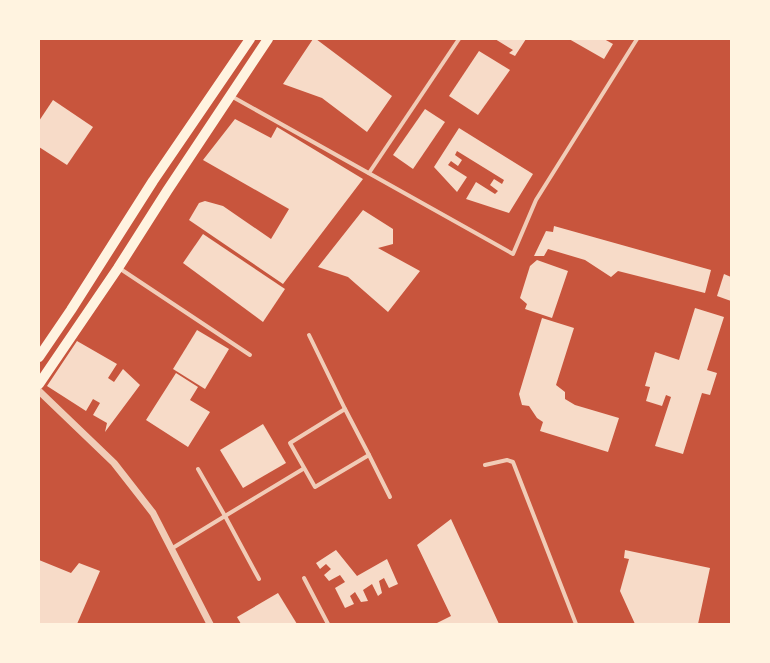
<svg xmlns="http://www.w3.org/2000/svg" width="770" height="663" viewBox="0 0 770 663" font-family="'Source Serif 4',serif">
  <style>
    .building { fill: #f7dbc8 }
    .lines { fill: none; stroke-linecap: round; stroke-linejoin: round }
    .minor { stroke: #f1ccb7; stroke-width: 4 }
    .tertiary { stroke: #f1ccb7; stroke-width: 7 }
    .primary { stroke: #fff3e0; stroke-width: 10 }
  </style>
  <rect width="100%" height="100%" fill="#c8553d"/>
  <g class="building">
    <polygon points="313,39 316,39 392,96 367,132 322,98 283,84"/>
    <polygon points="495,39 526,39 515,56 509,53 513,50"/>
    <polygon points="569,39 604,39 613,44 604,59"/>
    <polygon points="479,51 510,70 478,115 449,96"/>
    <polygon points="53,100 93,127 67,165 39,147 39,121"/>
    <polygon points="425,109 445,122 413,169 393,155"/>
    <polygon points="235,119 271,138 277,127 363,179 283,284 189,220 199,203 205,201 223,206 271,239 289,209 203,160"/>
    <polygon points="459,128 533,174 509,213 466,199 476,182 495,194 498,191 490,185 494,179 502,184 504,180 457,151 455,155 462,160 458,166 451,161 448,165 467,177 457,192 434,167"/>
    <polygon points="363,210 393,229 393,244 378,248 420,271 388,312 348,277 318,267"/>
    <polygon points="554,226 711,270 705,293 618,271 611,277 585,260 548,249 544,256 534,256 546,231 553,232"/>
    <polygon points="203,234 285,289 263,322 183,263"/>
    <polygon points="537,260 568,271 552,318 525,309 527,304 520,298 530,266"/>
    <polygon points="724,274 731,277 731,301 717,296"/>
    <polygon points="695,308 724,317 707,370 717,373 710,395 702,393 683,454 655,446 671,397 666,395 662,406 646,401 650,387 645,386 655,352 679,360"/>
    <polygon points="542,318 574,328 556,385 565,392 565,399 575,405 619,418 608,452 540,431 543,422 537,418 529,406 522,405 519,394"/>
    <polygon points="197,330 229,349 205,389 173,369"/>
    <polygon points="77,341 117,364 108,378 114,382 123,369 140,385 105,432 107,423 93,415 100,403 93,399 86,411 47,386"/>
    <polygon points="176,373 198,387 190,400 210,412 188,447 146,420"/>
    <polygon points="263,424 286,463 243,488 220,450"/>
    <polygon points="451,519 499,624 435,624 451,616 417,545"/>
    <polygon points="336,550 357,576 387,559 398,584 389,588 384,578 379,581 382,593 378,596 372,584 363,590 368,601 361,602 355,592 350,596 354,604 345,608 335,588 345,582 340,575 329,581 324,575 331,569 326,564 320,569 316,563"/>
    <polygon points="625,550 710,568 698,624 635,624 620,591 629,559 624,558"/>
    <polygon points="39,560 71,573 79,563 100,571 77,624 39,624"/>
    <polygon points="278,593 297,624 241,624 237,617"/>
  </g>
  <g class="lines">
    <g class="minor">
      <polyline points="231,96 513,254 536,200 637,39"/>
      <polyline points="369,173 459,39"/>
      <polyline points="119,268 250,355"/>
      <polyline points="309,335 345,409"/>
      <polygon points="345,409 369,455 315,487 290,443"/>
      <polyline points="369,455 390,497"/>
      <polyline points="485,465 507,460 513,462 576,624"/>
      <polyline points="198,469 225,516 303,469"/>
      <polyline points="171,549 225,516 259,579"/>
      <polyline points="304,578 328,624"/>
    </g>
    <polyline class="tertiary" points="39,391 114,463 153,513 210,624"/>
    <g class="primary">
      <polyline points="39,357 71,310 153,181 250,39"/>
      <polyline points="39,384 118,268 167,191 268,39"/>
    </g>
  </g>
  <rect width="770" height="663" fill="none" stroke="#fff3e0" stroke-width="80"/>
</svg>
